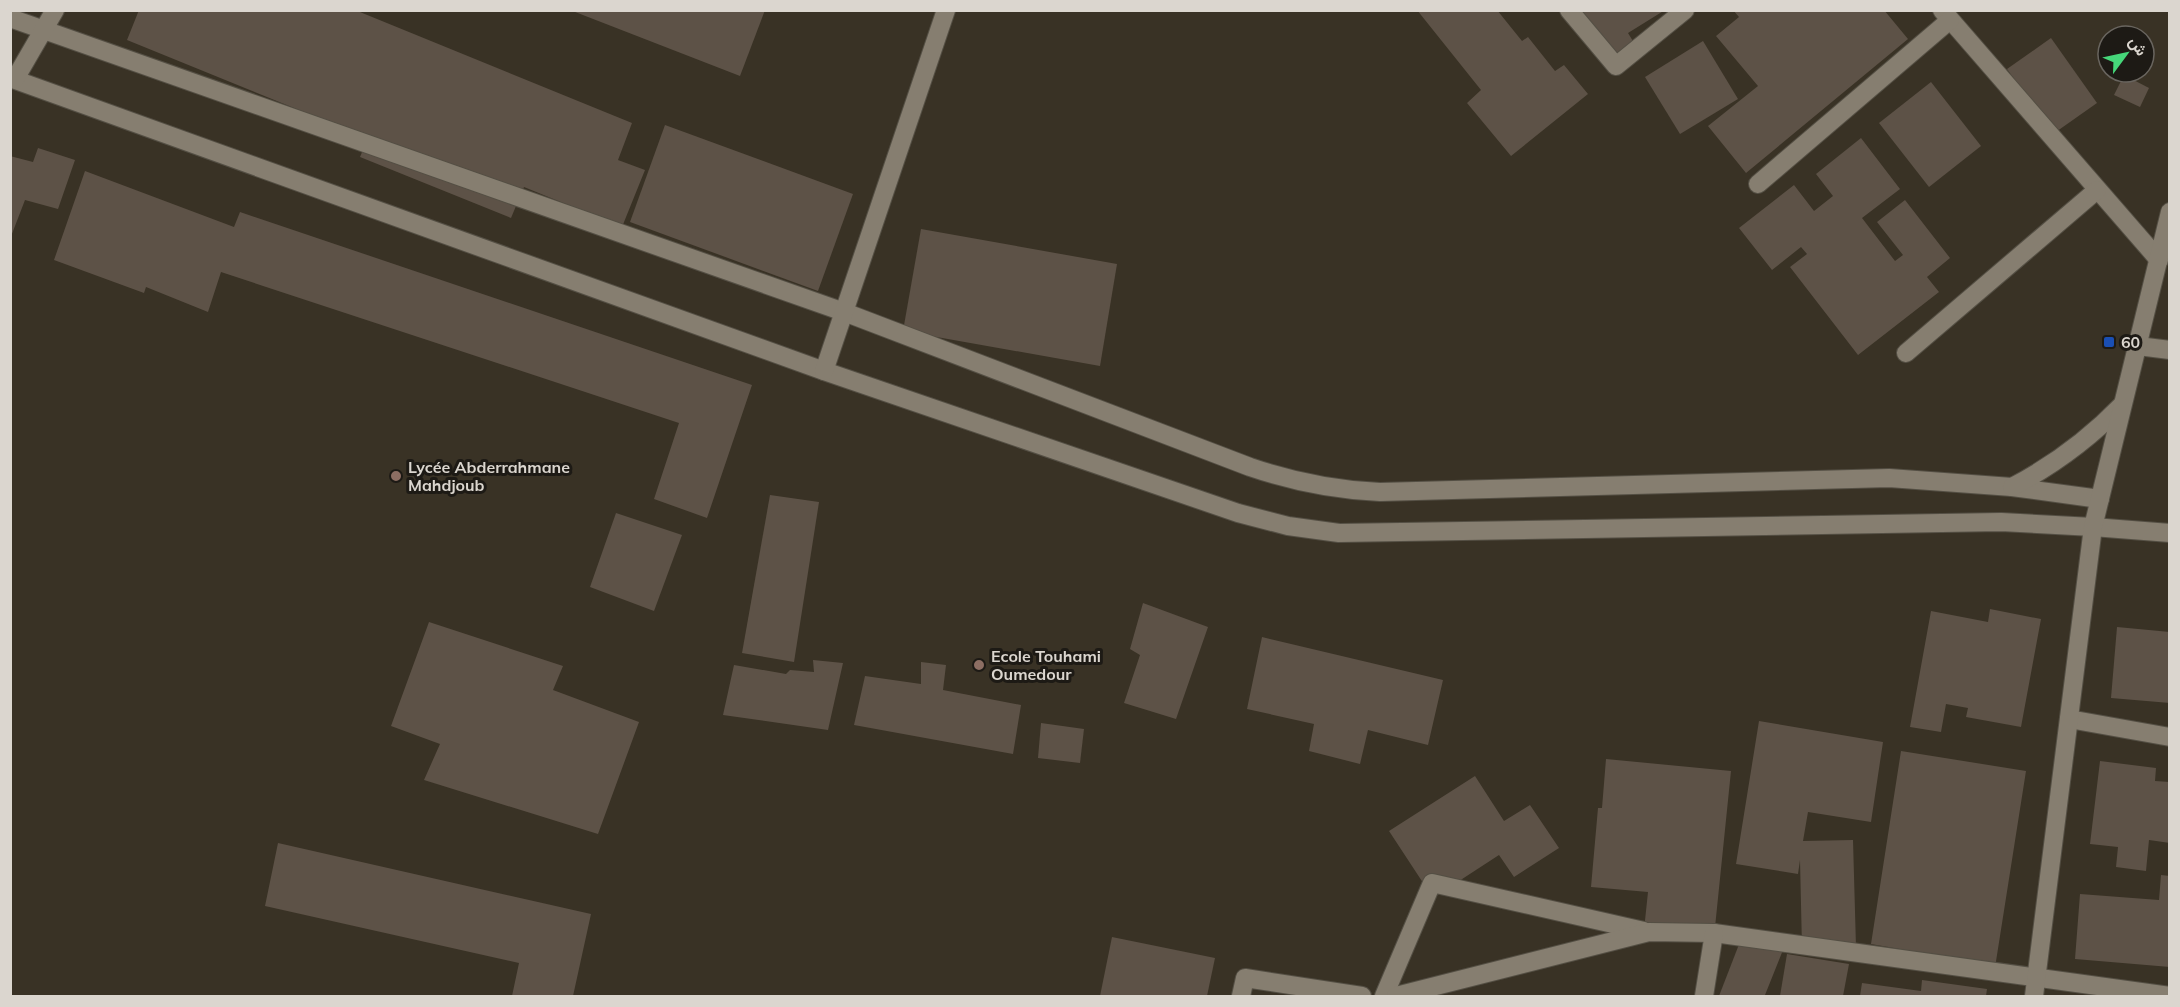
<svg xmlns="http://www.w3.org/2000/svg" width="2180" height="1007" viewBox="0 0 2180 1007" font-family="Mulish,Vazirmatn,sans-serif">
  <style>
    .building { fill: #5d5247 }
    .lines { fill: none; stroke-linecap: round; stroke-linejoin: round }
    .minor-casing { stroke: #544f44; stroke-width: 20 }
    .minor { stroke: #867e70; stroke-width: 18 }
    .transit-dot { fill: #1a4fb4; stroke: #1d1a15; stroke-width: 2 }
    .education-dot { fill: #8d6e63; stroke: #1d1a15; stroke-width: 2 }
    .labels { text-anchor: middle; stroke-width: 6; stroke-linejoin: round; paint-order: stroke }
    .poi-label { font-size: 16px; font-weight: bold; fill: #dbd6cf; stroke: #1d1a15; text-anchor: start }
  </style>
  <rect width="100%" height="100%" fill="#393225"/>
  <g class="building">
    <polygon points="139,10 355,10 632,123 618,160 645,170 622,227 524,187 511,218 360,157 368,138 127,40"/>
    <polygon points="570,10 765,10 740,76"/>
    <polygon points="1417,10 1497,10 1522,41 1528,37 1555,71 1564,65 1588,94 1511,156 1467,103 1481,90"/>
    <polygon points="1580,10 1665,10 1628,33 1639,51 1614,66"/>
    <polygon points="1733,10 1884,10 1908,39 1746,173 1708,126 1758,86 1716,36 1739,17"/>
    <polygon points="2051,38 2097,103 2053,134 2007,69"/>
    <polygon points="1703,41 1738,99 1680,134 1645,77"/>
    <polygon points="2124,75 2149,88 2140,107 2114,95"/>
    <polygon points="1931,82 1981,146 1929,187 1879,123"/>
    <polygon points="665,125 853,194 818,291 630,222"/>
    <polygon points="1861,138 1900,189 1862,218 1895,261 1903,255 1877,222 1905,200 1950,258 1927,277 1939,292 1858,355 1790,267 1807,254 1801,247 1772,270 1739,228 1794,185 1814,211 1833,196 1816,174"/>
    <polygon points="38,148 75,160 58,209 25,200 10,239 10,156 33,162"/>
    <polygon points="85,171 234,227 240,212 752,385 707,518 654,499 679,423 221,272 208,312 146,287 144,293 54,260"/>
    <polygon points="921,229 1117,264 1100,366 903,331"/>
    <polygon points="770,495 819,502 794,662 742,653"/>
    <polygon points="616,513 682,535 654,611 590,587"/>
    <polygon points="1143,603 1208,627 1176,719 1124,703 1140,655 1130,649"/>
    <polygon points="1990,609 2041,619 2021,727 1966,717 1968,708 1946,704 1941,732 1910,727 1931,611 1988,622"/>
    <polygon points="429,622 563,666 553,690 639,722 598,834 424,780 440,744 391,726"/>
    <polygon points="2117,627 2170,632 2170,703 2111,698"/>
    <polygon points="1262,637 1443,680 1428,745 1368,730 1360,764 1309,751 1314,724 1247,709"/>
    <polygon points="813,660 843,663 828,730 723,715 734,665 786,674 790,670 814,672"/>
    <polygon points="921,662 946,665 943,690 1021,705 1013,754 854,725 865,676 921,684"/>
    <polygon points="1759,721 1883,742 1871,822 1808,812 1803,841 1853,840 1856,947 1802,948 1800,860 1798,874 1736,864"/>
    <polygon points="1041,723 1084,729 1080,763 1038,758"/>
    <polygon points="1901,751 2026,771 1994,974 1928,954 1871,944"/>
    <polygon points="1606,759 1731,771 1714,937 1644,930 1648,892 1591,887 1598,808 1602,808"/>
    <polygon points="2100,761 2156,768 2155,781 2170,782 2170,843 2149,840 2146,871 2116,867 2118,847 2090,844"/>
    <polygon points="1475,776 1504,821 1530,805 1559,848 1514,877 1499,855 1433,898 1389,831"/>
    <polygon points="278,843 591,914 573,996 512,996 519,963 265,906"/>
    <polygon points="2161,875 2170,876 2170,967 2075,959 2080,894 2159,900"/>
    <polygon points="1743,934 1783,950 1765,995 1719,996"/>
    <polygon points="1112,937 1215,958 1207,996 1100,996"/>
    <polygon points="1787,954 1849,964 1843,996 1780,996"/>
    <polygon points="1922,980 1987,989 1986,996 1860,996 1862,983 1921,991"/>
  </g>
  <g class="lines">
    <g class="minor-casing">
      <g id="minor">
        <polyline points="1569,10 1616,66 1685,10"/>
        <polyline points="1942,10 2159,260"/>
        <path d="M 10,18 L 844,312 L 1250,467 C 1294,482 1333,490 1380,492 L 1889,478 L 2012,487 L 2100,499"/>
        <polyline points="10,78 824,371 1238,513 1288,526 1339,533 2001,522 2093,527 2170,533"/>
        <polyline points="15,79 55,10"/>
        <polyline points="1758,184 1950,20"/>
        <polyline points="2138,346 2170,350"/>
        <polyline points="1906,353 2097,190"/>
        <polyline points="824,371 946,10"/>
        <path d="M 2012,487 C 2054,465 2089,439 2122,405"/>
        <polyline points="2069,719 2170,737"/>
        <polyline points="1241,996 1245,978 1362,996"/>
        <polyline points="1384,996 1432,883 1644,931"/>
        <polyline points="1396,996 1649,932 1714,933 2170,996"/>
        <polyline points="1704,996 1714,933"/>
        <polyline points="2034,996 2093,527 2170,212"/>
      </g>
    </g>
    <use href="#minor" class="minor"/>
  </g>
  <rect class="transit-dot" x="2103" y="336" width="12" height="12" rx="3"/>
  <g class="education-dot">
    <circle cx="396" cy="476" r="6"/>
    <circle cx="979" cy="665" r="6"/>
  </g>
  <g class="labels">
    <g class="poi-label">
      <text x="2121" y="348">60</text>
      <text x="408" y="473">Lycée Abderrahmane<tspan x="408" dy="18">Mahdjoub</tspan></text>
      <text x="991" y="662">Ecole Touhami<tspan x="991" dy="18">Oumedour</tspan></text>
    </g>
  </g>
  <rect width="2180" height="1007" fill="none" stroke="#dbd6cf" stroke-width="24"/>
  <g transform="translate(2126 54) rotate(57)"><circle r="28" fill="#1d1a15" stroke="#69655f" stroke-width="1.5"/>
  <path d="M0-4.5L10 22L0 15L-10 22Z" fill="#46d77a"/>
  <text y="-9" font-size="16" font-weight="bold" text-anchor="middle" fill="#dbd6cf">ش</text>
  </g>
</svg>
